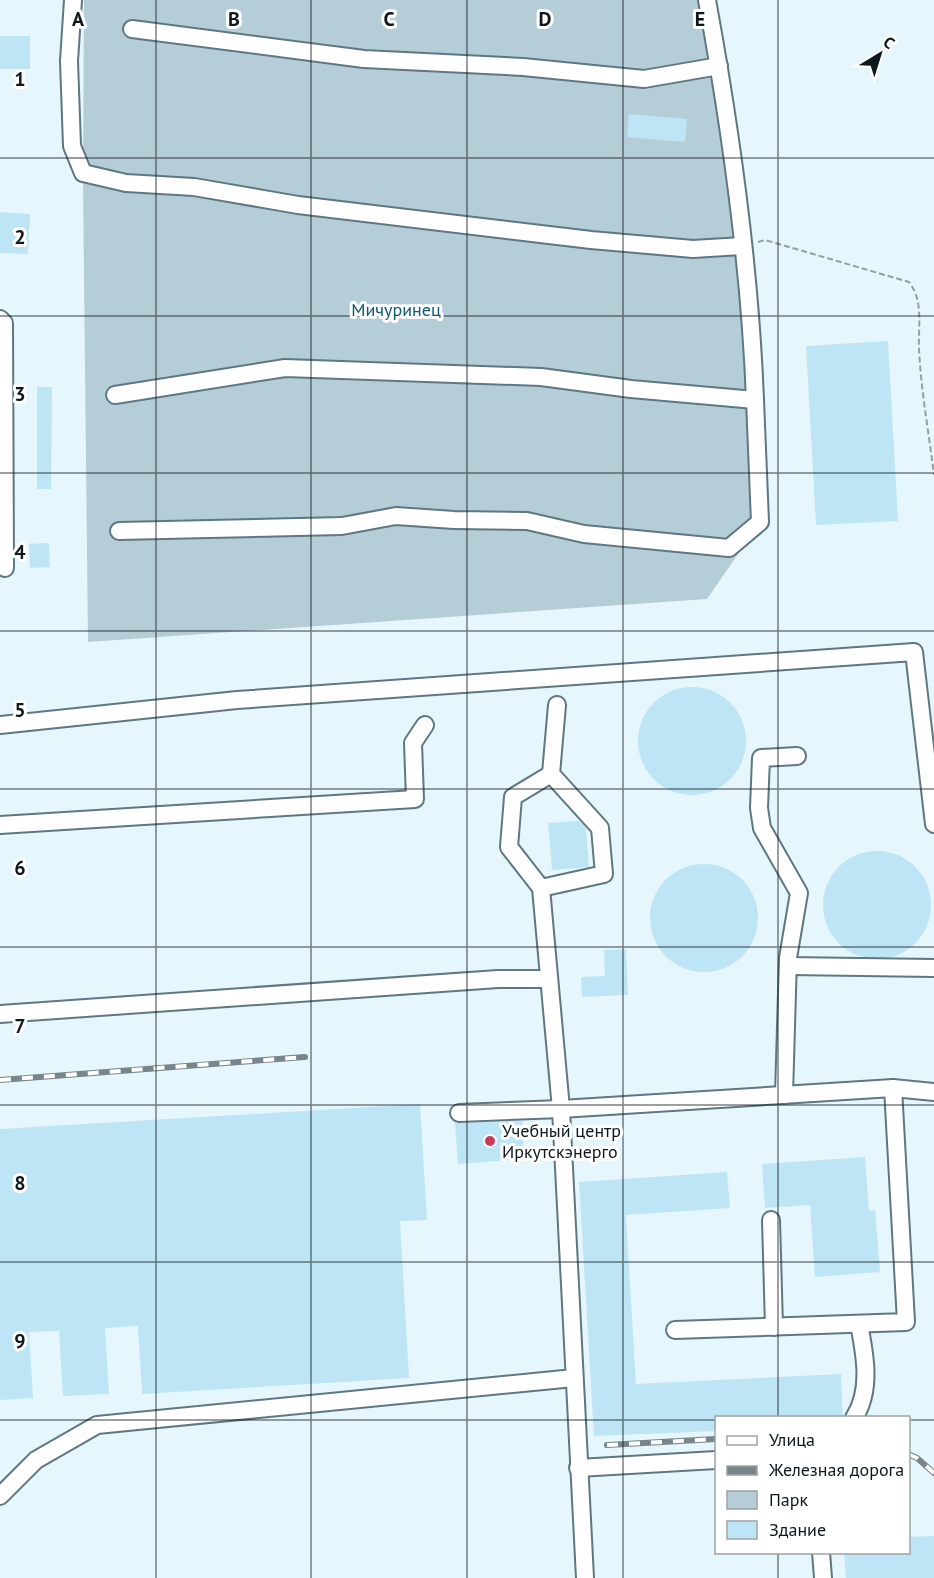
<svg xmlns="http://www.w3.org/2000/svg" width="934" height="1578" viewBox="0 0 934 1578" font-family="'PT Sans',sans-serif">
  <style>
    .green { fill: #b5cdd6 }
    .building { fill: #bee5f5 }
    .lines { fill: none; stroke-linecap: round; stroke-linejoin: round }
    .minor-casing { stroke: #5e7781; stroke-width: 20 }
    .path { stroke: #92a0a6; stroke-width: 2; stroke-dasharray: 6 3; stroke-linecap: butt }
    .minor { stroke: #fff; stroke-width: 16 }
    .rail-casing { stroke: #78858a; stroke-width: 6 }
    .rail { stroke: #fff; stroke-width: 4; stroke-dasharray: 11; stroke-linecap: butt }
    .grid { fill: none; stroke: #0e181c; stroke-width: 1.5; stroke-opacity: 0.55 }
    .poi-dot { fill: #c93956; stroke: #fff; stroke-width: 2 }
    .labels { text-anchor: middle; stroke-width: 6; stroke-linejoin: round; paint-order: stroke }
    .park-label { font-size: 18px; fill: #0c586e; stroke: #fff }
    .poi-label { font-size: 18px; fill: #0e181c; stroke: #fff; text-anchor: start }
    .grid-label { font-size: 20px; text-anchor: middle; font-weight: bold; fill: #0e181c; stroke: #fff; stroke-width: 6; stroke-linejoin: round; paint-order: stroke }
  </style>
  <rect width="100%" height="100%" fill="#e6f6fd"/>
  <polygon class="green" points="84,0 714,0 760,522 707,599 88,642 83,183"/>
  <g class="building">
    <rect x="0" y="36" width="30" height="33"/>
    <polygon points="629,114 687,119 685,142 627,137"/>
    <polygon points="0,212 30,214 28,254 0,253"/>
    <polygon points="888,341 898,521 816,525 806,346"/>
    <polygon points="37,387 52,387 51,489 37,489"/>
    <polygon points="49,543 50,567 30,568 29,544"/>
    <circle cx="692" cy="741" r="54"/>
    <polygon points="579,821 586,828 589,867 552,870 548,823"/>
    <circle cx="877" cy="905" r="54"/>
    <circle cx="704" cy="918" r="54"/>
    <polygon points="626,949 628,995 582,997 581,977 605,976 604,950"/>
    <polygon points="420,1104 427,1220 400,1221 409,1378 142,1394 138,1326 105,1328 109,1394 63,1396 59,1331 29,1332 33,1398 0,1400 0,1129"/>
    <polygon points="522,1121 524,1159 458,1164 455,1123"/>
    <polygon points="865,1157 869,1211 875,1210 880,1272 815,1277 810,1205 765,1208 762,1164"/>
    <polygon points="727,1172 730,1208 626,1215 636,1384 841,1374 843,1418 717,1418 717,1431 594,1436 579,1182"/>
    <polygon points="934,1536 934,1578 846,1578 844,1552 909,1552 909,1537"/>
  </g>
  <g class="lines">
    <g class="minor-casing">
      <g id="minor">
        <polyline points="73,0 69,61 72,146 83,173 126,183 194,187 298,205 591,240 693,249 742,246"/>
        <polyline points="132,29 364,59 523,67 644,79 719,66"/>
        <polyline points="0,319 4,323 5,568"/>
        <path d="M 115,395 L 285,368 L 541,377 L 631,389 L 755,400 C 750,267 731,131 707,0"/>
        <polyline points="119,531 342,526 396,516 454,520 527,521 584,534 729,548 760,522 755,400"/>
        <polyline points="0,725 237,700 914,652 934,824"/>
        <polyline points="551,774 513,797 509,847 541,888 561,1109 585,1578"/>
        <polyline points="0,825 415,799 413,743 425,725"/>
        <polyline points="541,888 604,874 600,828 551,774 557,705"/>
        <polyline points="788,966 934,968"/>
        <polyline points="0,1014 498,979 549,979"/>
        <polyline points="784,1095 788,958 799,893 762,828 759,808 761,758 797,756"/>
        <polyline points="459,1113 561,1109 893,1088 934,1092"/>
        <polyline points="771,1220 774,1327"/>
        <polyline points="675,1330 906,1322 893,1088"/>
        <path d="M 854,1418 C 872,1390 865,1355 859,1324"/>
        <polyline points="578,1468 716,1460"/>
        <polyline points="0,1496 36,1460 97,1425 574,1378"/>
        <polyline points="821,1552 823,1578"/>
      </g>
    </g>
    <path class="path" d="M 758,242 L 765,240 L 909,282 C 924,301 918,327 919,349 C 921,391 929,434 934,475"/>
    <use href="#minor" class="minor"/>
    <g class="rail-casing">
      <g id="rail">
        <polyline points="0,1080 305,1057"/>
        <polyline points="607,1445 716,1439"/>
        <polyline points="908,1454 917,1458 934,1473"/>
      </g>
    </g>
    <use href="#rail" class="rail"/>
  </g>
  <path class="grid" d="M 156,0 L 156,1578M 311,0 L 311,1578M 467,0 L 467,1578M 623,0 L 623,1578M 778,0 L 778,1418M 0,158 L 934,158M 0,316 L 934,316M 0,473 L 934,473M 0,631 L 934,631M 0,789 L 934,789M 0,947 L 934,947M 0,1105 L 934,1105M 0,1262 L 934,1262M 0,1420 L 716,1420M 908,1420 L 934,1420M 778,1552 L 778,1578"/>
  <circle class="poi-dot" cx="490" cy="1141" r="6"/>
  <g class="labels">
    <g class="park-label">
      <text x="396" y="316">Мичуринец</text>
    </g>
    <g class="poi-label">
      <text x="502" y="1137">Учебный центр<tspan x="502" dy="21">Иркутскэнерго</tspan></text>
    </g>
  </g>
  <g class="grid-label">
    <text x="78" y="26">A</text>
    <text x="234" y="26">B</text>
    <text x="389" y="26">C</text>
    <text x="545" y="26">D</text>
    <text x="700" y="26">E</text>
    <text x="20" y="86">1</text>
    <text x="20" y="244">2</text>
    <text x="20" y="401">3</text>
    <text x="20" y="559">4</text>
    <text x="20" y="717">5</text>
    <text x="20" y="875">6</text>
    <text x="20" y="1033">7</text>
    <text x="20" y="1190">8</text>
    <text x="20" y="1348">9</text>
  </g>
  <rect x="715" y="1416" width="195" height="138" fill="#ffffff" stroke="#9fa3a4" stroke-width="1.5"/>
  <rect x="727" y="1436" width="30" height="9" fill="#ffffff" stroke="#9fa3a4" stroke-width="1.5"/>
  <text x="769" y="1446" font-size="18" fill="#0e181c">Улица</text>
  <rect x="727" y="1466" width="30" height="9" fill="#78858a" stroke="#9fa3a4" stroke-width="1.5"/>
  <text x="769" y="1476" font-size="18" fill="#0e181c">Железная дорога</text>
  <rect x="727" y="1491" width="30" height="18" fill="#b5cdd6" stroke="#9fa3a4" stroke-width="1.5"/>
  <text x="769" y="1506" font-size="18" fill="#0e181c">Парк</text>
  <rect x="727" y="1521" width="30" height="18" fill="#bee5f5" stroke="#9fa3a4" stroke-width="1.5"/>
  <text x="769" y="1536" font-size="18" fill="#0e181c">Здание</text>
  <g transform="translate(880 54) rotate(38)" stroke="#ffffff" stroke-width="4.5" paint-order="stroke">
  <path d="M0-4.5L10 22L0 15L-10 22Z" fill="#0e181c"/>
  <text y="-9" font-size="16" font-weight="bold" text-anchor="middle" fill="#0e181c">С</text>
  </g>
</svg>
